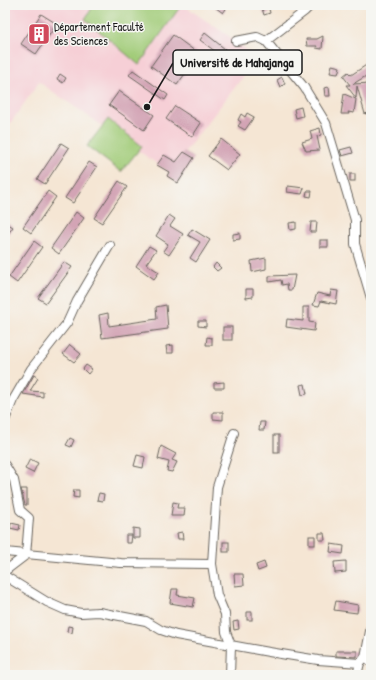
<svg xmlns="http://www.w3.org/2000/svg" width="376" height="680" viewBox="0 0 376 680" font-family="'Patrick Hand',sans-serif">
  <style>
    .built { fill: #f6cfd6 }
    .garden { fill: #a2cc79; stroke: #5f744a }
    .building { fill: #d3a4b5 }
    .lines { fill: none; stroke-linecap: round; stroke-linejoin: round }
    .minor-casing { stroke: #68635c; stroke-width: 10 }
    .minor { stroke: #fff; stroke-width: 8 }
    .labels { text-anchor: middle; stroke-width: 3; stroke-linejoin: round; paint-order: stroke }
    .poi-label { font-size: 12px; fill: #1c1c1c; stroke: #f6f6f2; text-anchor: start }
    .leader { fill: none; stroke: #1c1c1c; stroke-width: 1.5 }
    .callout-dot { fill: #1c1c1c; stroke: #f6f6f2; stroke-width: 1.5 }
    .callout { fill: #f6f6f2; stroke: #1c1c1c; stroke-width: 1.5 }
    .callout-label { font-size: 13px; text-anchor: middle; font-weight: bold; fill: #1c1c1c }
  </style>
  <rect width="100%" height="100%" fill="#f6f6f2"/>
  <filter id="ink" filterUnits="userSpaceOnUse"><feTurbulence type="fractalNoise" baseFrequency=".025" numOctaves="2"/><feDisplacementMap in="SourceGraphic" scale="8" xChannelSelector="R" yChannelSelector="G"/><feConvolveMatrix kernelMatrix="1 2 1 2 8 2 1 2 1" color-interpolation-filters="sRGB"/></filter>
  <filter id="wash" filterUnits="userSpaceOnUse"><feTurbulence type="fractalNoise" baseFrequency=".012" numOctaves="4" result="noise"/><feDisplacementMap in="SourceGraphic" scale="16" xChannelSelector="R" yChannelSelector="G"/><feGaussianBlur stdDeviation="0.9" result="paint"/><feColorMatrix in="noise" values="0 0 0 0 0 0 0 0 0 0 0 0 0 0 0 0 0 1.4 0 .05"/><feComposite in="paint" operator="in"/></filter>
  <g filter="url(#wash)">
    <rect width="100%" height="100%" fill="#f5e6d4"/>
    <polygon class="built" points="5,5 183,5 236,41 257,59 169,172 39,82 5,131"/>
    <g class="garden">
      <polygon points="94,5 177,5 180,7 139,65 85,19"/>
      <polygon points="108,119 142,146 121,172 87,146"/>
    </g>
    <g id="blocks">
      <g class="building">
        <polygon points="212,5 221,5 226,9 223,13"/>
        <polygon points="261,5 268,5 270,13 264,15"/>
        <polygon points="41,14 57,24 36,54 21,44"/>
        <polygon points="205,33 225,49 220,55 200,40"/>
        <polygon points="173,35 199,54 177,85 151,66"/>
        <polygon points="323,36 322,49 316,48 317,46 307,46 306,39 317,39"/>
        <polygon points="371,62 371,73 353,84 371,83 371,90 369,90 371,99 369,99 371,112 365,114 357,86 356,98 346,85 350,85 343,76 348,72 351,75"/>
        <polygon points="332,65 340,67 338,74 330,73"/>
        <polygon points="133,70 168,95 165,100 129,75"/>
        <polygon points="60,74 66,78 63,83 57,79"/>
        <polygon points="282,77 285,84 280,87 277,80"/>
        <polygon points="329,87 330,96 325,96 324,88"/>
        <polygon points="119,91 154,115 144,130 109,105"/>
        <polygon points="344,94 356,99 354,113 348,112 349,114 341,114"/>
        <polygon points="175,106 201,123 192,137 166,119"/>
        <polygon points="301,107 303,116 296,118 294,109"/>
        <polygon points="247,113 254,117 245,130 238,126 241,122 238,120 241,114 245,117"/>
        <polygon points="320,128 321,135 317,136 320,150 306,151 302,142 312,139 310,131"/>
        <polygon points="221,139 240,154 227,170 208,156"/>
        <polygon points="61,143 69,148 45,184 37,179"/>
        <polygon points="351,147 353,153 342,156 340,150"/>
        <polygon points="184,152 194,158 178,183 167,176 169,172 157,165 164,155 176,162"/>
        <polygon points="89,162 97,167 73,203 65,198"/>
        <rect x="350" y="174" width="5" height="7"/>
        <polygon points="119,181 127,187 102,223 94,218"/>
        <polygon points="288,186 304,188 302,194 287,192"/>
        <polygon points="48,191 56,197 31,233 23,227"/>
        <polygon points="307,191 312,191 311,197 306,196"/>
        <polygon points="76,212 84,218 59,254 51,248"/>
        <polygon points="169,215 175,219 170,226 183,234 169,255 163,251 168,244 156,236"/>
        <polygon points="5,222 13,227 5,238"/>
        <polygon points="296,222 296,229 290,230 289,223"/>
        <polygon points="311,222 317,222 316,232 310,232"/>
        <polygon points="192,229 210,240 196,262 190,258 200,242 188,235"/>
        <polygon points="240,233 240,239 233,240 233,234"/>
        <rect x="320" y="240" width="8" height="7"/>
        <polygon points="34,241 42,247 17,283 9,277"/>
        <polygon points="149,246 156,250 146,264 159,272 154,279 136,266"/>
        <polygon points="266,258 266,269 252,272 251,261"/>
        <polygon points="64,262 72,267 46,303 38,298"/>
        <polygon points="216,263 221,268 217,271 213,267"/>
        <polygon points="295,275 292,290 288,290 287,284 282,285 281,280 269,282 269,276"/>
        <polygon points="246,289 253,289 253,297 246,298"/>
        <polygon points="331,290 338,291 336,304 321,301 319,306 313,305 317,293 330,296"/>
        <polygon points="166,305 168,329 102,338 99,315 108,313 109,326 157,319 156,307"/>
        <polygon points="303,307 309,307 309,322 315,323 314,331 286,327 287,319 303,321"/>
        <polygon points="198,321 206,321 206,327 198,326"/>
        <rect x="223" y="327" width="9" height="13"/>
        <polygon points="207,337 212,338 212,345 206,345"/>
        <polygon points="70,345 81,354 74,362 63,354"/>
        <polygon points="173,345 173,353 167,353 166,346"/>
        <polygon points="86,365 92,369 88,374 83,369"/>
        <polygon points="34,375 38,378 30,391 43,392 43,397 23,394"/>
        <polygon points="224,382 224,388 214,388 214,383"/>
        <polygon points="305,384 307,394 302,395 300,385"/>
        <polygon points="213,412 223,412 223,420 213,419"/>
        <polygon points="260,422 265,422 264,430 259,430"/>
        <rect x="274" y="435" width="5" height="17"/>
        <polygon points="70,438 74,440 71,447 66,445"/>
        <polygon points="161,446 176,454 172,460 177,462 172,472 167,471 169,462 158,459"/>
        <polygon points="137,455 145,457 143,468 134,466"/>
        <polygon points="30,459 38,463 33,473 25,469"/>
        <polygon points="21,489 27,489 27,505 25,505"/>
        <polygon points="74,490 79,490 79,498 73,497"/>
        <polygon points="99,493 104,494 103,501 97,500"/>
        <polygon points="173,502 178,503 177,508 185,508 184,516 171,516"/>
        <polygon points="11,523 20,525 19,530 10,528"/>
        <polygon points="133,528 140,529 140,538 133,538"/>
        <polygon points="182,532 183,539 178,539 177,533"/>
        <polygon points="319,533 324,533 325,540 319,540"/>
        <polygon points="126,535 132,535 131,543 126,543"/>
        <rect x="309" y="536" width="6" height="9"/>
        <rect x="223" y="542" width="6" height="10"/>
        <polygon points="331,544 344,546 343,554 330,552"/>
        <polygon points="346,561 346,572 335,573 334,562"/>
        <polygon points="264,562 266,568 258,571 256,565"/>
        <polygon points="234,574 243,574 244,585 235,586"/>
        <polygon points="172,589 178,589 177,595 195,598 193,607 170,603"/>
        <polygon points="336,601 358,605 357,613 334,610"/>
        <rect x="247" y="612" width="5" height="8"/>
        <polygon points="238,621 239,629 234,630 233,622"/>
        <polygon points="68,626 73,627 72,633 67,632"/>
        <polygon points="336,651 357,651 357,657 336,656"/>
      </g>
    </g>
  </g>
  <g filter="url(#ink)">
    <use href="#blocks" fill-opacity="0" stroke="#68635c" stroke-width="1"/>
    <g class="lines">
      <g class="minor-casing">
        <g id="minor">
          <polyline points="236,41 257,37 266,41 305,11 311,5"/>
          <polyline points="266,41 304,87 326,123 355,220 355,244 371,298"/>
          <polyline points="5,420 13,400 31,369 67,323 77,301 110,245"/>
          <polyline points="5,465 14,480 20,510 29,518 26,555 5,571"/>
          <polyline points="5,552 121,563 212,564"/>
          <polyline points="5,576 47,602 65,610 81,613 99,612 146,621 161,630 176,635 269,652 318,660 360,663 365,657 371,662"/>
          <polyline points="365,657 371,626"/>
          <polyline points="230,675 231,645 226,632 225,614 217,595 212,564 217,487 234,433"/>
          <polyline points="357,675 360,663"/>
        </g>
      </g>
      <use href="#minor" class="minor"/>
    </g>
  </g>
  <defs>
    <g id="building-square" transform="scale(1.15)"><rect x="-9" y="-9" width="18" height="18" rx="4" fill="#d1495b" stroke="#f6f6f2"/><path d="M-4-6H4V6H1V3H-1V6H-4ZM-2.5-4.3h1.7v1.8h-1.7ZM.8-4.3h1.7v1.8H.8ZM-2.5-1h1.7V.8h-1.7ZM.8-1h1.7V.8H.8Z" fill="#fff"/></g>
  </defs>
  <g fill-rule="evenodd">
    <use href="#building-square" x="39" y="34"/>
  </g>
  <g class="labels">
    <g class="poi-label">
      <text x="54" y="31">Département Faculté<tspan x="54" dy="14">des Sciences</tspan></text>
    </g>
  </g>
  <path class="leader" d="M147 107L173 63"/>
  <circle class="callout-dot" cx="147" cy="107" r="4"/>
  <rect class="callout" x="173" y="50" width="129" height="25" rx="4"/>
  <g class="callout-label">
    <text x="237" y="67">Université de Mahajanga</text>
  </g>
  <rect width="376" height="680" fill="none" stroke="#f6f6f2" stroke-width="20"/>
</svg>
